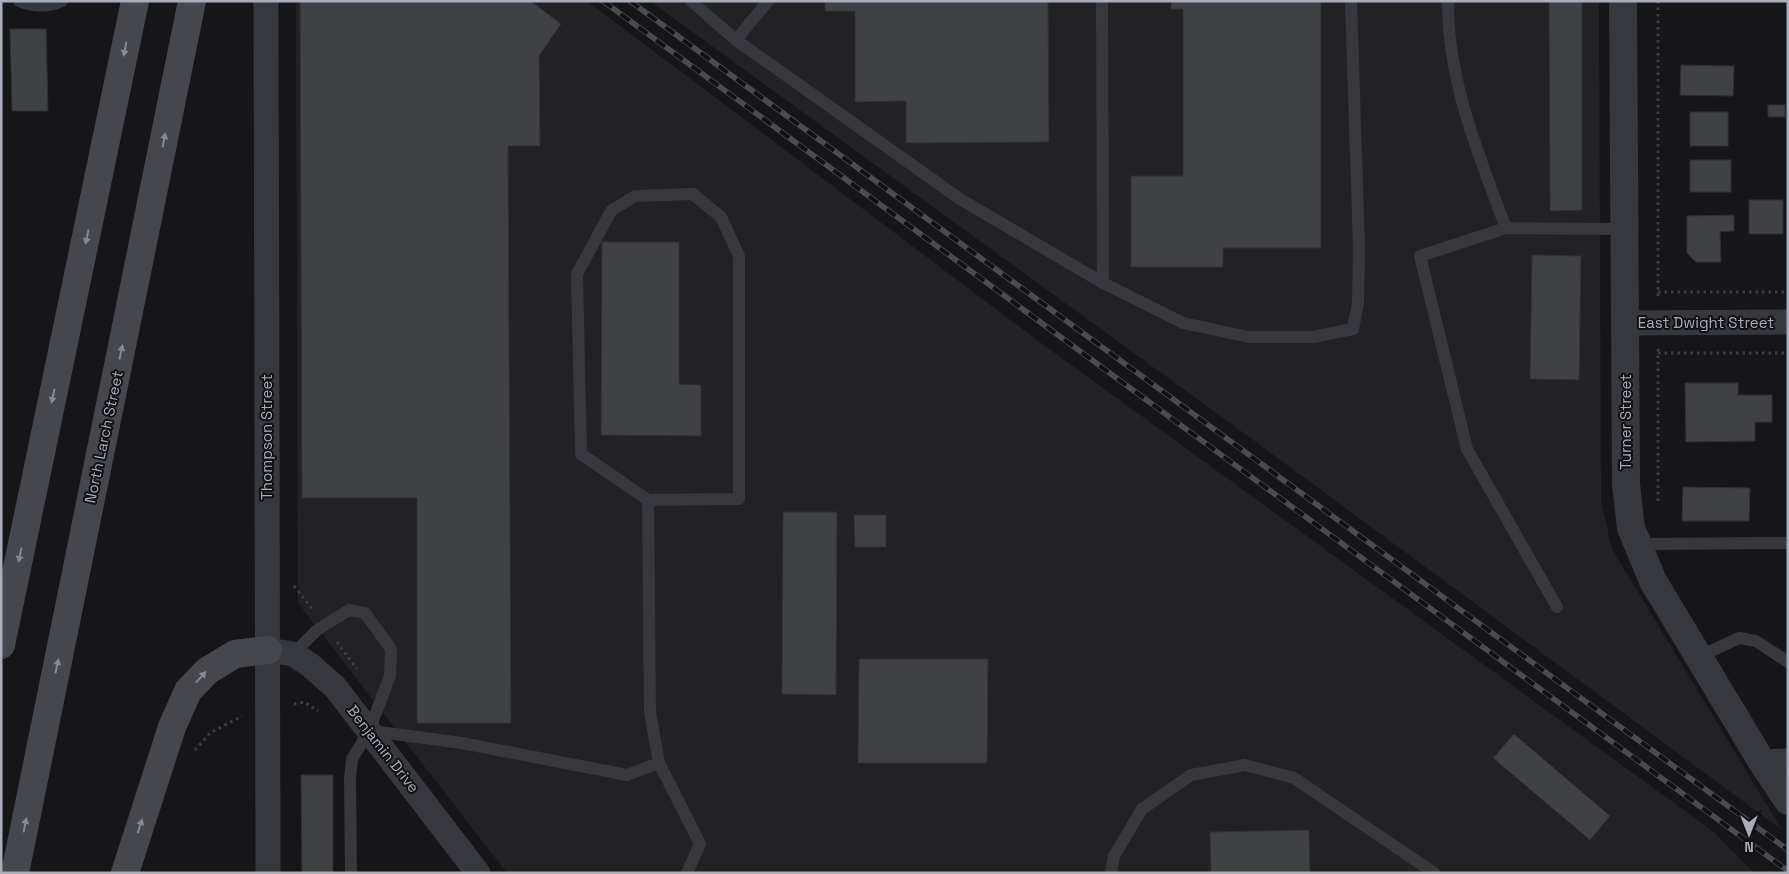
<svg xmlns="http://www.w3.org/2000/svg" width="1789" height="874" viewBox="0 0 1789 874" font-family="'Space Grotesk',sans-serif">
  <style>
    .built { fill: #222225 }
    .building { fill: #404145; stroke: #303034 }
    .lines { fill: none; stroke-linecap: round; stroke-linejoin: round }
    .path { stroke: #3d3f44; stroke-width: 3; stroke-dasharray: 2.5 4; stroke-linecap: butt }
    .service { stroke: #37383d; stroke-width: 12 }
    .minor { stroke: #37383d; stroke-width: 25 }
    .tertiary { stroke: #37383d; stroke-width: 28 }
    .secondary { stroke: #45474d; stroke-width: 28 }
    .rail-casing { stroke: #4a4c52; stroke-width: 5.5 }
    .rail { stroke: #111113; stroke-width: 4; stroke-dasharray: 11; stroke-linecap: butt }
    .oneway { fill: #858993 }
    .labels { text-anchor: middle; stroke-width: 4; stroke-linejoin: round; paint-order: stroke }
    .street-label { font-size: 15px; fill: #a8adb8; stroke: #111113 }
  </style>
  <rect width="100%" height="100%" fill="#161618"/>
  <g class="built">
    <polygon points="296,1 587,1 1037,340 1714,832 1754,873 507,873 298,603"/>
    <polygon points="650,1 1599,1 1601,501 1612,549 1782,830 1241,431"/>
  </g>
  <g class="building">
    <polygon points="300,1 531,1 561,24 539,56 540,146 508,146 511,723 417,723 417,498 302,498"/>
    <polygon points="825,1 1048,1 1049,142 906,143 906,101 855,102 855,11 825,11"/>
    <polygon points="1171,1 1321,1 1321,248 1223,248 1223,267 1131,267 1131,176 1183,176 1183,9 1171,9"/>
    <polygon points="1549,1 1582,1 1582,210 1550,211"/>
    <polygon points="10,29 46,29 48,111 12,111"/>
    <polygon points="1681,65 1734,66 1733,96 1680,95"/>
    <rect x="1768" y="105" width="17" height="12"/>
    <rect x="1690" y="112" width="38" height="34"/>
    <rect x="1690" y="160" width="41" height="32"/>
    <rect x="1749" y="200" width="34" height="34"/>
    <polygon points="1734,215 1734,231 1720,232 1721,262 1696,262 1687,253 1687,216"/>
    <polygon points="602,242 679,242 679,384 701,385 701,436 601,435"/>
    <polygon points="1532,255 1581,256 1579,380 1530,379"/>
    <polygon points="1685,383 1738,383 1738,395 1772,395 1772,422 1755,422 1755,441 1686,442"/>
    <polygon points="1683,487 1750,488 1749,521 1682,521"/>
    <polygon points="783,512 837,512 836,695 782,694"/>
    <polygon points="854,515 886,515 886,547 855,547"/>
    <polygon points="859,659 988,659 987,763 858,763"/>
    <polygon points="1514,734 1610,816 1590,840 1493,758"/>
    <polygon points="301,775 333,775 333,873 302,873"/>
    <polygon points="1309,830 1310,873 1211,873 1210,832"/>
  </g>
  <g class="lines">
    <g class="path">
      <polyline points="1658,1 1658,296"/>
      <polyline points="1658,292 1788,292"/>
      <polyline points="1658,349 1658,501"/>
      <polyline points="1658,353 1788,353"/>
      <polyline points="294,586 312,609"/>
      <polyline points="337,642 357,669"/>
      <polyline points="294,704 304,702 318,711"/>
      <polyline points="195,750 210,733 242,716"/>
    </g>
    <g class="service">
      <path d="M 19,1 C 33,7 49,7 62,1"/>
      <polyline points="691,1 736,40 960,199 1103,283 1183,323 1249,337 1313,337 1353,329 1358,303 1359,248 1351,1"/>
      <polyline points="1102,1 1103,283"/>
      <path d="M 1448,1 C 1447,79 1479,156 1506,228"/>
      <polyline points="736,40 768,1"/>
      <polygon points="693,194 721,217 739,256 739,499 648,500 581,454 577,274 611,211 635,196"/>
      <polyline points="648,500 650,712 659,763 700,844 687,873"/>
      <polyline points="1637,544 1788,543"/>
      <polyline points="1557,607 1467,449 1420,256 1506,228 1623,229"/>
      <polyline points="293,654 317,630 349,610 365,613 391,649 390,676 369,731 352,759 350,779 351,873"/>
      <polyline points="1698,657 1739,638 1756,641 1788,662"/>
      <polyline points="372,731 462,743 627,775 659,763"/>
      <polyline points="1111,873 1114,856 1142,809 1191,775 1245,765 1294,778 1434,873"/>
    </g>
    <g class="minor">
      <polyline points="266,1 268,873"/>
      <polyline points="1625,323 1788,322"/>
      <polyline points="268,650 293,654 310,665 335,687 478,873"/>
      <polyline points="1762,762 1788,761"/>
    </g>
    <polyline class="tertiary" points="1623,1 1626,484 1631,528 1653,581 1762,762 1788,801"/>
    <g class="secondary">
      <polyline points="1,645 135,1"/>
      <polyline points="15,873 192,1"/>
      <polyline points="125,873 172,727 188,691 207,671 235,654 268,650"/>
    </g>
    <g class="rail-casing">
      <g id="rail">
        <polyline points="603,1 1788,871"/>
        <polyline points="630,1 1788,850"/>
      </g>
    </g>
    <use href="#rail" class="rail"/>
  </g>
  <defs><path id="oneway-solid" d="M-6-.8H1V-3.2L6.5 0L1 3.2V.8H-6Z" transform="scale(1.25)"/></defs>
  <g class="oneway">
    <use href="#oneway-solid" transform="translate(125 49) rotate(101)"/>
    <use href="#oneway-solid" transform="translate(164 140) rotate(-79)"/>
    <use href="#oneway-solid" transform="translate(87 237) rotate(102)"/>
    <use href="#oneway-solid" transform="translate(121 352) rotate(-78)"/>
    <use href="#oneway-solid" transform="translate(53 396) rotate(102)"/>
    <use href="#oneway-solid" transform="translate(20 555) rotate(102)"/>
    <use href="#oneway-solid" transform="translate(57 666) rotate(-78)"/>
    <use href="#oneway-solid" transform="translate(201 677) rotate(-47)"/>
    <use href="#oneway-solid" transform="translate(25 825) rotate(-79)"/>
    <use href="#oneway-solid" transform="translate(140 826) rotate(-72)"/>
  </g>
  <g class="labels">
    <g class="street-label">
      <text x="1706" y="328">East Dwight Street</text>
      <text transform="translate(1626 422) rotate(-90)" y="5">Turner Street</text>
      <text transform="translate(104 437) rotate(-78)" y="5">North Larch Street</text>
      <text transform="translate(267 437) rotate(-90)" y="5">Thompson Street</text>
      <text transform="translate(383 749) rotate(52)" y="5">Benjamin Drive</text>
    </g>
  </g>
  <rect width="1789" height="874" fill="none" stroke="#a8adb8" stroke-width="5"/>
  <g transform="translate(1749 834) rotate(180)" stroke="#111113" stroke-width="4" paint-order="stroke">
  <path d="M0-4L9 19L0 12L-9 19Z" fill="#a8adb8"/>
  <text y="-8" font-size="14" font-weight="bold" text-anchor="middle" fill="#a8adb8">N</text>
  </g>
</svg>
